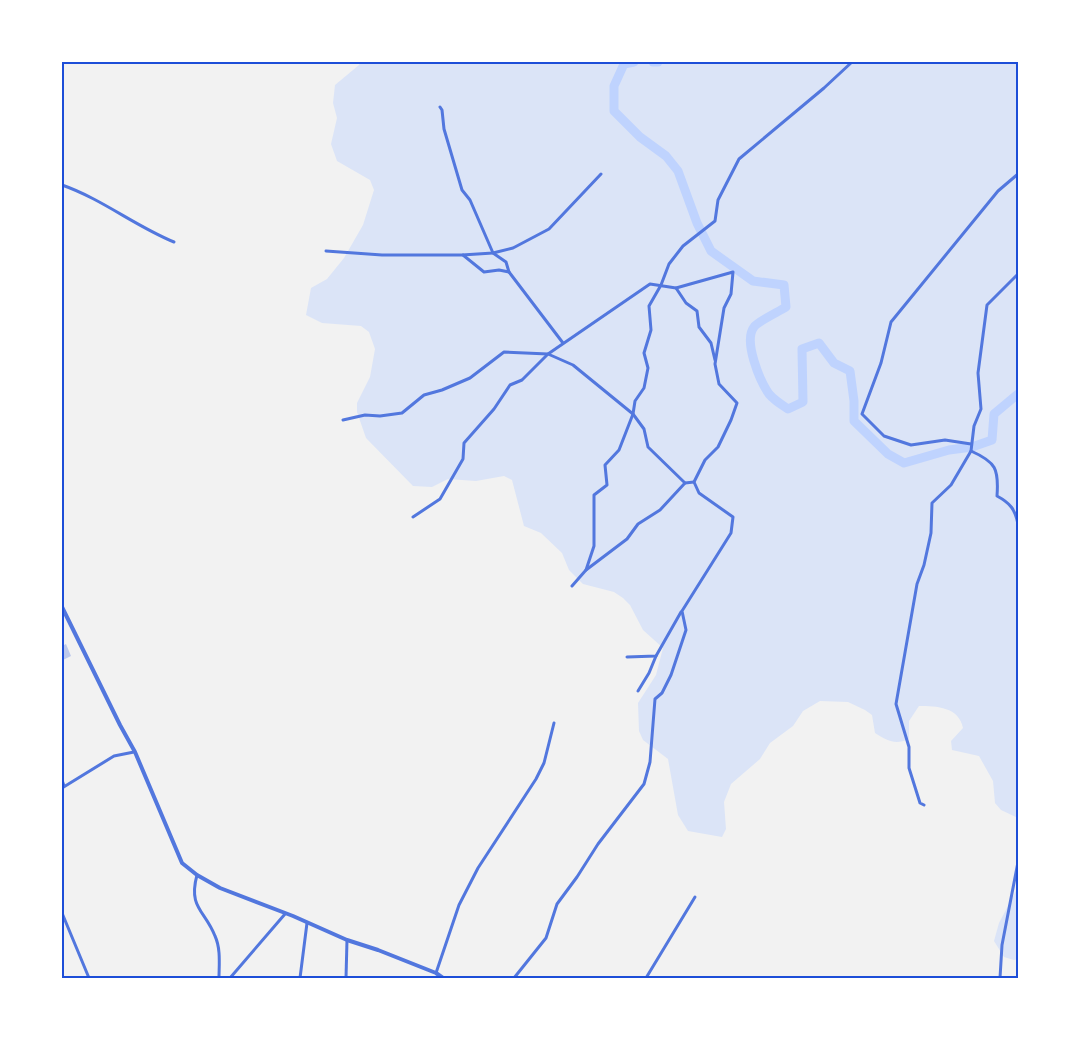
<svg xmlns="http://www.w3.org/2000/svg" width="1080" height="1040" viewBox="0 0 1080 1040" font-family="'Nunito Sans',sans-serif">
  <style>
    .green { fill: #dbe4f7 }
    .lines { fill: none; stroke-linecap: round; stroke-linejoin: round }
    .river { stroke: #bfd3fe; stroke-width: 9 }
    .building { fill: #bdc9ec }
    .minor { stroke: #5277de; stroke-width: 3 }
    .tertiary { stroke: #5277de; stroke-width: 4 }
    .neatline { fill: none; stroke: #1d4ed8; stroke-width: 2 }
  </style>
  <rect width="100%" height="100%" fill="#f2f2f2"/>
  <g class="green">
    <path d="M 360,62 L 1018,62 L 1018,818 L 1001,810 L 995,803 L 993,781 L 979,756 L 952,750 L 951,741 L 963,728 C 959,707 937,706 919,706 L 909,721 L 909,739 C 895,745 888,741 875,733 L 872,715 L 865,710 L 848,702 L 820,701 L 803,711 L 793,726 L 770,743 L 760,759 L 731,784 L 724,802 L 726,829 L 722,837 L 688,831 L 678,815 L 668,759 L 643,740 L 639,731 L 638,703 L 656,675 L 663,648 L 643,630 L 630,605 L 623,598 L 614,592 L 583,584 L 569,570 L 562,553 L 541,533 L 524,526 L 512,480 L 504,476 L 476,481 L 448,479 L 432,487 L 413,486 L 366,438 L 357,412 L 357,403 L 370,377 L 375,349 L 369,332 L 361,326 L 322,323 L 306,315 L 311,288 L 327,279 L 344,258 L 363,225 L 374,190 L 370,180 L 337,161 L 331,144 L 337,118 L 333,103 L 335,85 L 359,65 Z"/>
    <polygon points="1018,887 1018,959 1014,960 1004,957 994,941 999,923"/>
  </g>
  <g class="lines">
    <g class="river">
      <path d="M 634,62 L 624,64 L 614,86 L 614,111 L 640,137 L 666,156 L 678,171 L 697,223 L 711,251 L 753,281 L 784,285 L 786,307 C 778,312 757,322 754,327 C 743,341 760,381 769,394 C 774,400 782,405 788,409 L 803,402 L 802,349 L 819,343 L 834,363 L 850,371 L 854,401 L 854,421 L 888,454 L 904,463 L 949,450 L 972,447 L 992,440 L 994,414 L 1018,394"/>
      <polyline points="653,62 658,62"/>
    </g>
  </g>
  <polygon class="building" points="66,644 71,656 63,660 62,646"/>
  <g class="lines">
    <g class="minor">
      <polyline points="440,107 442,110 444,129 462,190 470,200 493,253 506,262 509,272 563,343"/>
      <path d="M 62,185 C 102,199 135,226 174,242"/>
      <polyline points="326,251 382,255 462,255 493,253 513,248 549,229 601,174"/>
      <polyline points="463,255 484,272 499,270 509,272"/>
      <polyline points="676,288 686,303 697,311 699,327 711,343 715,360"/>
      <polyline points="343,420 365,415 380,416 402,413 424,395 442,390 470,378 504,352 548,354 573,365 633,414 644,429 648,447 685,483"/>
      <polyline points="971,444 945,440 911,445 884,436 862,414 881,363 891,322 998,191 1018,174"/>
      <path d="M 971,451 C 996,462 999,469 997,496 C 1010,503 1015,509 1018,524"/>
      <polyline points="413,517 440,499 463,459 464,443 494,409 510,385 522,380 548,354 650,284 676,288 733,272 731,294 724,308 715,364 719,384 737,403 731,420 718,447 705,460 694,482 699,493 733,517 731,533 682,611 686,630 671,675 662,693 655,699 650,762 644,784 598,844 577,877 557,904 546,938 514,978"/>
      <polyline points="586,570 627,539 638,524 660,510 685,483 694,482"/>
      <polyline points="572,586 586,570 594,546 594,495 607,485 605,465 619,450 633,414 635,401 644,388 648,368 644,353 651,330 649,306 661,285 669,264 683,246 715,221 718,200 739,159 824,88 852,62"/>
      <polyline points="627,657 656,656 681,612"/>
      <polyline points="638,691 649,673 656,656"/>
      <polyline points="62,780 64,786"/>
      <polyline points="62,788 114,756 134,752"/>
      <polyline points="924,805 920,803 909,768 909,747 896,704 917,584 924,565 931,533 932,503 951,485 971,451 974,426 981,409 978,373 987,305 1018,274"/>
      <path d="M 197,875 C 188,908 205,910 215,936 C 221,949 219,965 219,978"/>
      <polyline points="62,913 89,978"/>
      <polyline points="436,973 459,905 478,868 536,779 544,763 554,723"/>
      <polyline points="230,978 285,914"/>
      <polyline points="300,978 307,923"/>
      <polyline points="346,978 347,940"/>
      <polyline points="646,978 695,897"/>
      <polyline points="1000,978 1002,945 1018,862"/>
    </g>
    <polyline class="tertiary" points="62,607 120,725 135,752 182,863 197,875 220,888 293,916 347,940 378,950 436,973 443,978"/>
  </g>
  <rect width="1080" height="1040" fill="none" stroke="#ffffff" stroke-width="126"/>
  <rect x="63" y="63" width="954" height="914" class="neatline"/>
</svg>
